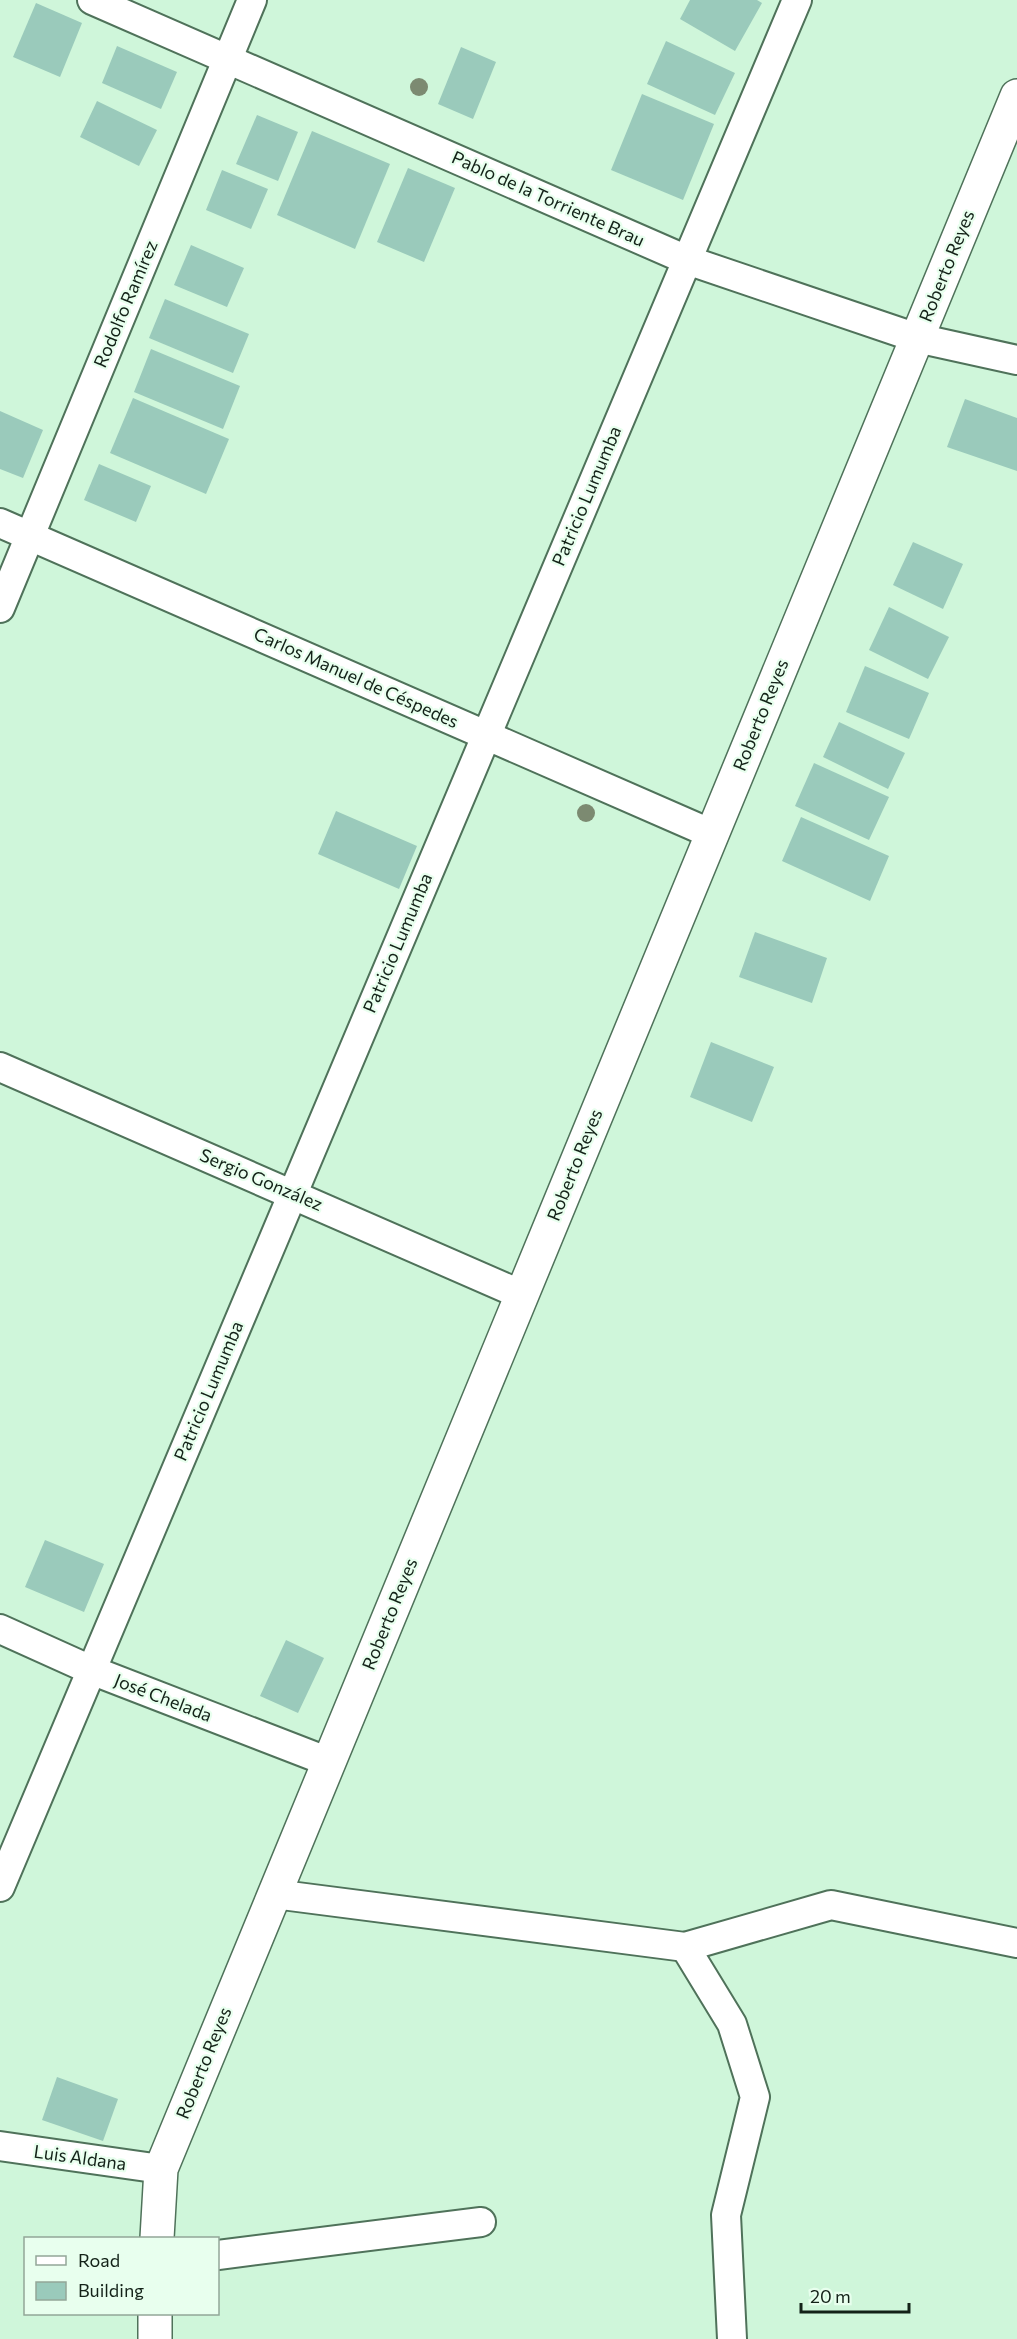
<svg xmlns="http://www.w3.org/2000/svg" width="1017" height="2339" viewBox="0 0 1017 2339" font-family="Commissioner,sans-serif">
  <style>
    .building { fill: #9acabb }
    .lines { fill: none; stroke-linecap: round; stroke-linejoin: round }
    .minor-casing { stroke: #4f725a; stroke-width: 32 }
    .tertiary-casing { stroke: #4f725a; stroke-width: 36 }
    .minor { stroke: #fff; stroke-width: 28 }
    .tertiary { stroke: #fff; stroke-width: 33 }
    .tree { fill: #7c8a71 }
    .labels { text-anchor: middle; stroke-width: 4.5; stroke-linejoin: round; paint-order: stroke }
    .street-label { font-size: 18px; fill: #132218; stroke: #e8ffee }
  </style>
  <rect width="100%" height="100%" fill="#cff6da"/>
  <g class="building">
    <polygon points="690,0 757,0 762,3 735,51 680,19"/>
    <polygon points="36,3 82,23 60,77 13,57"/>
    <polygon points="666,41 735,73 715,115 647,84"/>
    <polygon points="117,46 177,72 161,109 102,83"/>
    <polygon points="461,47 496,62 473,119 438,104"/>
    <polygon points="642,94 714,124 683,200 611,170"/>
    <polygon points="97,101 157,130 139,166 80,137"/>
    <polygon points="257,115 298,132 278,181 236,164"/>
    <polygon points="312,131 390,164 355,249 277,215"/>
    <polygon points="408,168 455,188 424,262 377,242"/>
    <polygon points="222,170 268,189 251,229 206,210"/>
    <polygon points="191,245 244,268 227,307 174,285"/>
    <polygon points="165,299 249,334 233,373 149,338"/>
    <polygon points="151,349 240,386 223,429 134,392"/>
    <polygon points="133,398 229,439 206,494 110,453"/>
    <polygon points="965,399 1017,418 1017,471 947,447"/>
    <polygon points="0,411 43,430 23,478 0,469"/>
    <polygon points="99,464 151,486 136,522 84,500"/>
    <polygon points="913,542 963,564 943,609 893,585"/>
    <polygon points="889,607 949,637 928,679 869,650"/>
    <polygon points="865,666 929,693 909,739 846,712"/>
    <polygon points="839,722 905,753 888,789 823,757"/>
    <polygon points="814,763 889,797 869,840 795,806"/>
    <polygon points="336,811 417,846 399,889 318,854"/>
    <polygon points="801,817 889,856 870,901 782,861"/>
    <polygon points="755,932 827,958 812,1003 739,977"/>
    <polygon points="711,1042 774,1067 752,1122 690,1097"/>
    <polygon points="45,1540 104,1564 84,1612 25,1587"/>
    <polygon points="286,1640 324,1658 298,1713 260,1696"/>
    <polygon points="57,2077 118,2099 103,2141 42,2120"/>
  </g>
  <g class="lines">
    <g class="minor-casing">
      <g id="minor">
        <polyline points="92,0 687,260 917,338 1017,360"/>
        <polyline points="0,523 712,834"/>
        <polyline points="0,608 252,0"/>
        <polyline points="0,1067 522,1295"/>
        <polyline points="0,1629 91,1670 329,1762"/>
        <polyline points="0,1887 797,0"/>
        <polyline points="274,1894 685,1947 831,1905 1017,1943"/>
        <polyline points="685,1947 732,2024 755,2097 726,2215 732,2339"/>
        <polyline points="0,2146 161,2169"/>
        <polyline points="218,2255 481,2222"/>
      </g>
    </g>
    <g class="tertiary-casing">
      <g id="tertiary">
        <polyline points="157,2238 161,2169 1017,96"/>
        <polyline points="155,2314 155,2339"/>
      </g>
    </g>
    <use href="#minor" class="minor"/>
    <use href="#tertiary" class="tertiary"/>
  </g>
  <g class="tree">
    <circle cx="419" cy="87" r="9"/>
    <circle cx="586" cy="813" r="9"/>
  </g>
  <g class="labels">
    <g class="street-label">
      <text transform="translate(548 199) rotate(24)" y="6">Pablo de la Torriente Brau</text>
      <text transform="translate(947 266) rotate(-68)" y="6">Roberto Reyes</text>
      <text transform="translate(126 304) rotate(-67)" y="6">Rodolfo Ramírez</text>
      <text transform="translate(587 496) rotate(-67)" y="6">Patricio Lumumba</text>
      <text transform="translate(356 678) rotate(24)" y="6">Carlos Manuel de Céspedes</text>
      <text transform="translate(761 715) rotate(-68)" y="6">Roberto Reyes</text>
      <text transform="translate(398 943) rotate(-67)" y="6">Patricio Lumumba</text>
      <text transform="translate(575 1165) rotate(-68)" y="6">Roberto Reyes</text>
      <text transform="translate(261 1180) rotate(23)" y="6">Sergio González</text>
      <text transform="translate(209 1391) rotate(-67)" y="6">Patricio Lumumba</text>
      <text transform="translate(390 1614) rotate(-68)" y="6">Roberto Reyes</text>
      <text transform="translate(163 1698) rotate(21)" y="6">José Chelada</text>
      <text transform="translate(204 2063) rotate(-68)" y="6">Roberto Reyes</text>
      <text transform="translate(80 2158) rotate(8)" y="6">Luis Aldana</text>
    </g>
  </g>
  <rect x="24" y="2237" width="195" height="78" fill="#e8ffee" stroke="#93a798" stroke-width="1.5"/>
  <rect x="36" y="2256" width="30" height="9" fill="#ffffff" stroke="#93a798" stroke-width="1.5"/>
  <text x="78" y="2267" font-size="18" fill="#132218">Road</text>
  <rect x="36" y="2282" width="30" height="18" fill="#9acabb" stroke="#93a798" stroke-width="1.5"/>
  <text x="78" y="2297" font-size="18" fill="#132218">Building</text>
  <path d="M801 2303v9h108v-9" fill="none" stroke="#132218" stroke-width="3"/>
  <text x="810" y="2303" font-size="18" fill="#132218" stroke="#e8ffee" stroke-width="4.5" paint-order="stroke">20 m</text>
</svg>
